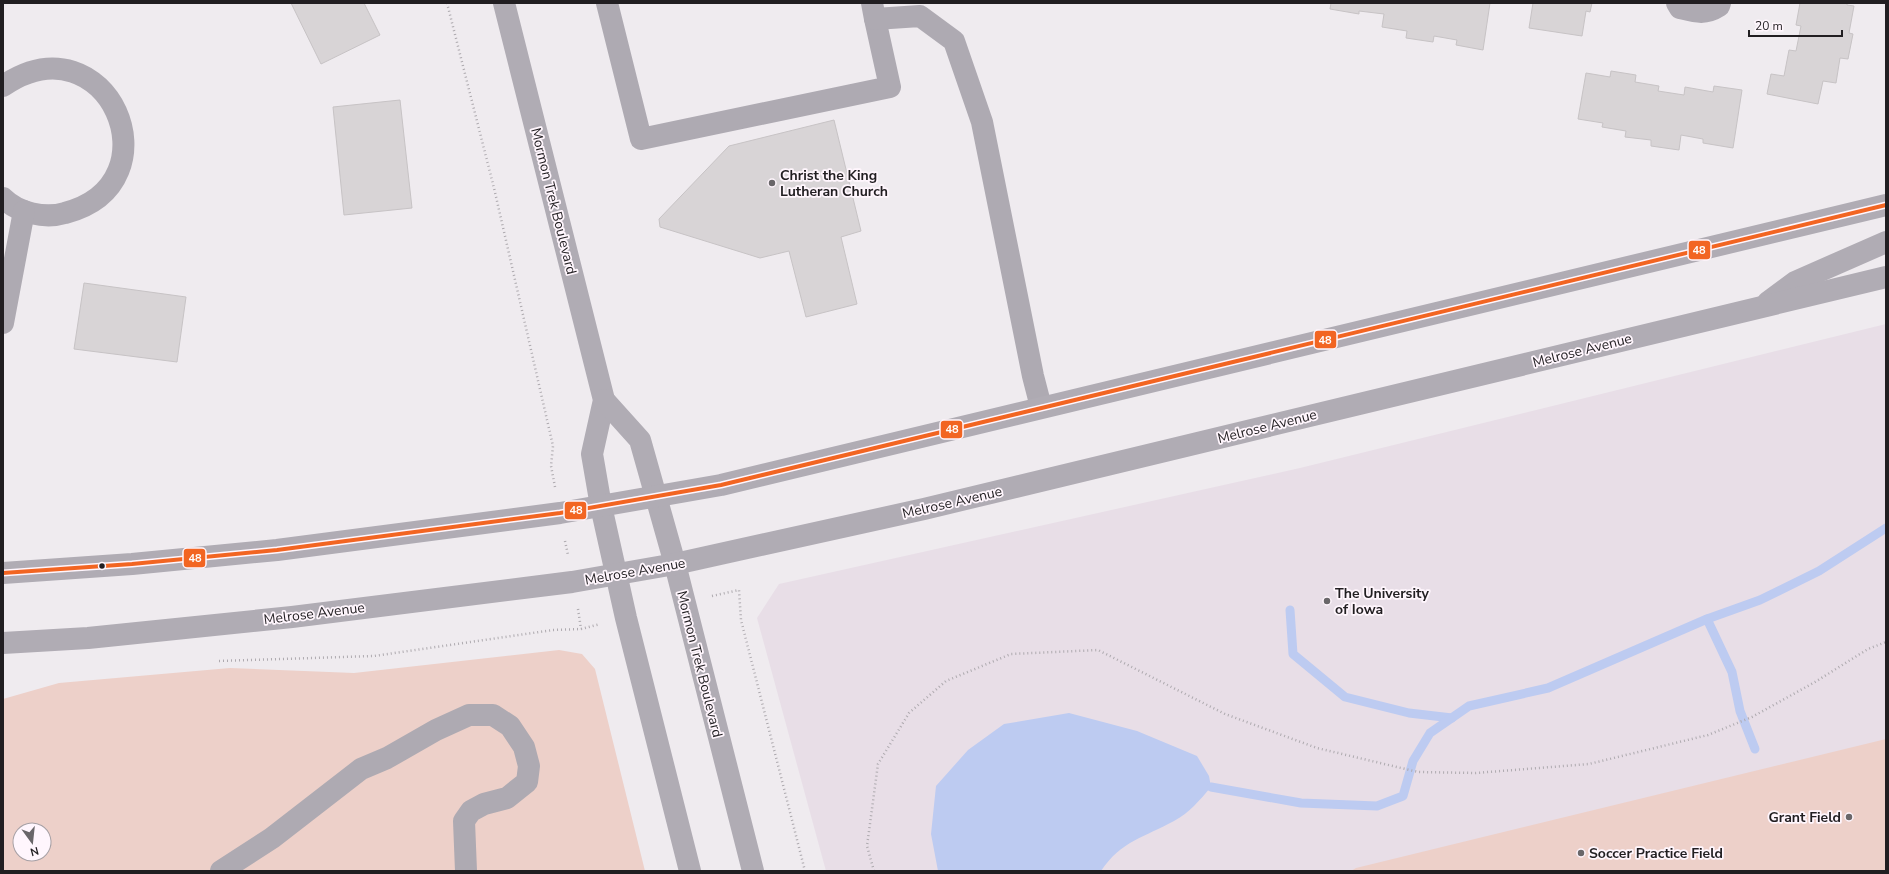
<svg xmlns="http://www.w3.org/2000/svg" width="1889" height="874" viewBox="0 0 1889 874" font-family="'Nunito Sans',sans-serif">
  <style>
    .built { fill: #e8dee7 }
    .green { fill: #edd0c9; fill-rule: evenodd }
    .water { fill: #bdcbf1 }
    .lines { fill: none; stroke-linecap: round; stroke-linejoin: round }
    .stream { stroke: #bdcbf1; stroke-width: 9 }
    .building { fill: #d8d4d6; stroke: #c7c3c5 }
    .path { stroke: #aeaaaf; stroke-width: 2.5; stroke-dasharray: 1 3; stroke-linecap: butt }
    .minor { stroke: #aeaab2; stroke-width: 22 }
    .major { stroke: #b0acb4; stroke-width: 22 }
    .bus-1-casing { stroke: #fff6fd; stroke-width: 7 }
    .bus-1 { stroke: #f26522; stroke-width: 4 }
    .poi-dot { fill: #696669; stroke: #fff6fd; stroke-width: 1.5 }
    .bus-dot { fill: #211e21; stroke: #fff6fd; stroke-width: 1.5 }
    .labels { text-anchor: middle; stroke-width: 3.5; stroke-linejoin: round; paint-order: stroke }
    .poi-label { font-size: 14px; font-weight: bold; fill: #211e21; stroke: #fff6fd; text-anchor: start }
    .street-label { font-size: 14px; fill: #211e21; stroke: #fff6fd }
    .line-badge { stroke: #fff6fd; stroke-width: 1.5 }
    .badge-label { font-size: 11px; text-anchor: middle; font-weight: bold; fill: #fff }
  </style>
  <rect width="100%" height="100%" fill="#efebef"/>
  <polygon class="built" points="1886,324 1886,871 826,871 757,618 779,584 1300,468"/>
  <g class="green">
    <path d="M 559,650 L 582,654 L 595,669 L 645,871 L 3,871 L 3,699 L 59,683 L 230,668 L 354,673 ZM 20,830 L 44,830 L 44,854 L 20,854 Z"/>
    <polygon points="1886,739 1886,871 1351,871 1356,868"/>
  </g>
  <path class="water" d="M 1069,713 L 1137,731 L 1197,756 L 1209,776 L 1211,787 C 1200,800 1189,813 1174,821 C 1145,837 1121,841 1101,871 L 938,871 L 931,834 L 936,786 L 968,750 L 1004,724 Z"/>
  <g class="lines">
    <g class="stream">
      <polyline points="1290,610 1293,654 1345,697 1409,713 1452,718"/>
      <polyline points="1707,619 1732,672 1740,711 1755,749"/>
      <polyline points="1211,787 1301,803 1377,806 1403,796 1413,761 1430,733 1469,706 1548,688 1707,619 1760,600 1819,571 1886,528"/>
    </g>
  </g>
  <g class="building">
    <polygon points="291,3 364,3 380,35 321,64"/>
    <polygon points="1331,3 1490,3 1483,50 1456,45 1457,40 1434,36 1433,42 1406,38 1407,31 1382,27 1384,14 1359,11 1359,14 1330,9"/>
    <polygon points="1533,3 1592,3 1590,12 1586,11 1582,36 1529,28"/>
    <polygon points="1800,3 1847,3 1847,5 1854,6 1849,33 1853,34 1848,59 1840,58 1836,83 1823,81 1818,104 1767,94 1771,74 1784,76 1789,50 1796,51 1801,26 1796,25"/>
    <polygon points="1611,71 1636,75 1635,82 1659,86 1658,91 1684,95 1685,87 1713,92 1714,86 1742,90 1733,148 1703,143 1703,139 1681,135 1679,150 1651,146 1651,140 1625,137 1626,131 1602,127 1603,123 1578,119 1586,73 1610,77"/>
    <polygon points="400,100 412,208 344,215 333,107"/>
    <polygon points="834,120 861,231 841,237 857,304 806,317 789,251 760,258 660,227 659,219 729,146"/>
    <polygon points="84,283 186,297 177,362 74,349"/>
  </g>
  <g class="lines">
    <g class="path">
      <polyline points="447,3 494,188 553,446 551,466 555,487"/>
      <polyline points="565,541 568,555"/>
      <polyline points="712,596 739,590 741,620 805,871"/>
      <polyline points="578,609 581,629"/>
      <polyline points="219,661 374,656 553,630 581,629 600,624"/>
      <polyline points="874,871 867,846 878,764 909,713 946,681 1011,654 1098,650 1225,714 1317,748 1418,772 1476,773 1589,764 1708,735 1752,717 1815,682 1868,649 1886,642"/>
    </g>
    <g class="minor">
      <polyline points="607,3 641,139 890,87 875,19"/>
      <polyline points="872,3 875,19 920,16 954,41 982,122 1033,376 1041,407"/>
      <path d="M 1677,3 L 1680,8 C 1696,12 1705,15 1719,6 L 1720,3"/>
      <path d="M 3,86 C 107,15 180,183 65,213 C 45,219 18,213 3,198"/>
      <polyline points="3,323 24,211"/>
      <polyline points="221,871 272,838 361,769 387,758 436,730 469,715 493,715 510,726 524,747 529,766 527,782 507,798 484,804 471,811 464,821 466,871"/>
    </g>
    <g class="major">
      <polyline points="504,3 604,400 592,454 601,506 626,618 690,871"/>
      <polyline points="1768,302 1795,282 1886,242"/>
      <polyline points="604,400 640,440 675,564 753,871"/>
      <polyline points="3,573 132,564 277,550 560,513 721,485 1886,205"/>
      <polyline points="3,643 88,638 292,617 572,582 675,564 924,509 1886,277"/>
    </g>
    <g class="bus-1-casing">
      <polyline id="bus-1" points="3,573 132,564 277,550 560,513 721,485 1886,205"/>
    </g>
    <use href="#bus-1" class="bus-1"/>
  </g>
  <g class="poi-dot">
    <circle cx="772" cy="183" r="4"/>
    <circle cx="1327" cy="601" r="4"/>
    <circle cx="1849" cy="817" r="4"/>
    <circle cx="1581" cy="853" r="4"/>
  </g>
  <circle class="bus-dot" cx="102" cy="566" r="3.5"/>
  <g class="labels">
    <g class="poi-label">
      <text x="780" y="180">Christ the King<tspan x="780" dy="16">Lutheran Church</tspan></text>
      <text x="1335" y="598">The University<tspan x="1335" dy="16">of Iowa</tspan></text>
      <text x="1841" y="822" text-anchor="end">Grant Field</text>
      <text x="1589" y="858">Soccer Practice Field</text>
    </g>
    <g class="street-label">
      <text transform="translate(554 201) rotate(76)" y="5">Mormon Trek Boulevard</text>
      <text transform="translate(1582 350) rotate(-14)" y="5">Melrose Avenue</text>
      <text transform="translate(1267 426) rotate(-14)" y="5">Melrose Avenue</text>
      <text transform="translate(952 502) rotate(-13)" y="5">Melrose Avenue</text>
      <text transform="translate(635 571) rotate(-10)" y="5">Melrose Avenue</text>
      <text transform="translate(314 613) rotate(-7)" y="5">Melrose Avenue</text>
      <text transform="translate(700 664) rotate(76)" y="5">Mormon Trek Boulevard</text>
    </g>
  </g>
  <g class="line-badge">
    <rect x="1688" y="240" width="23" height="20" rx="4" fill="#f26522"/>
    <rect x="1314" y="330" width="23" height="19" rx="4" fill="#f26522"/>
    <rect x="940" y="420" width="23" height="19" rx="4" fill="#f26522"/>
    <rect x="564" y="501" width="23" height="19" rx="4" fill="#f26522"/>
    <rect x="183" y="548" width="23" height="20" rx="4" fill="#f26522"/>
  </g>
  <g class="badge-label">
    <text x="1699" y="254">48</text>
    <text x="1325" y="344">48</text>
    <text x="952" y="433">48</text>
    <text x="576" y="514">48</text>
    <text x="195" y="562">48</text>
  </g>
  <rect width="1889" height="874" fill="none" stroke="#211e21" stroke-width="8"/>
  <g transform="translate(32 842) rotate(165)"><circle r="19" fill="#fff6fd" stroke="#a6a0a5"/>
  <path d="M0-3L7 15L0 10L-7 15Z" fill="#696669"/>
  <text y="-6" font-size="11" font-weight="bold" text-anchor="middle" fill="#211e21">N</text>
  </g>
  <path d="M1749 30v6h93v-6" fill="none" stroke="#211e21" stroke-width="2"/>
  <text x="1755" y="30" font-size="12" fill="#211e21" stroke="#fff6fd" stroke-width="3" paint-order="stroke">20 m</text>
</svg>
